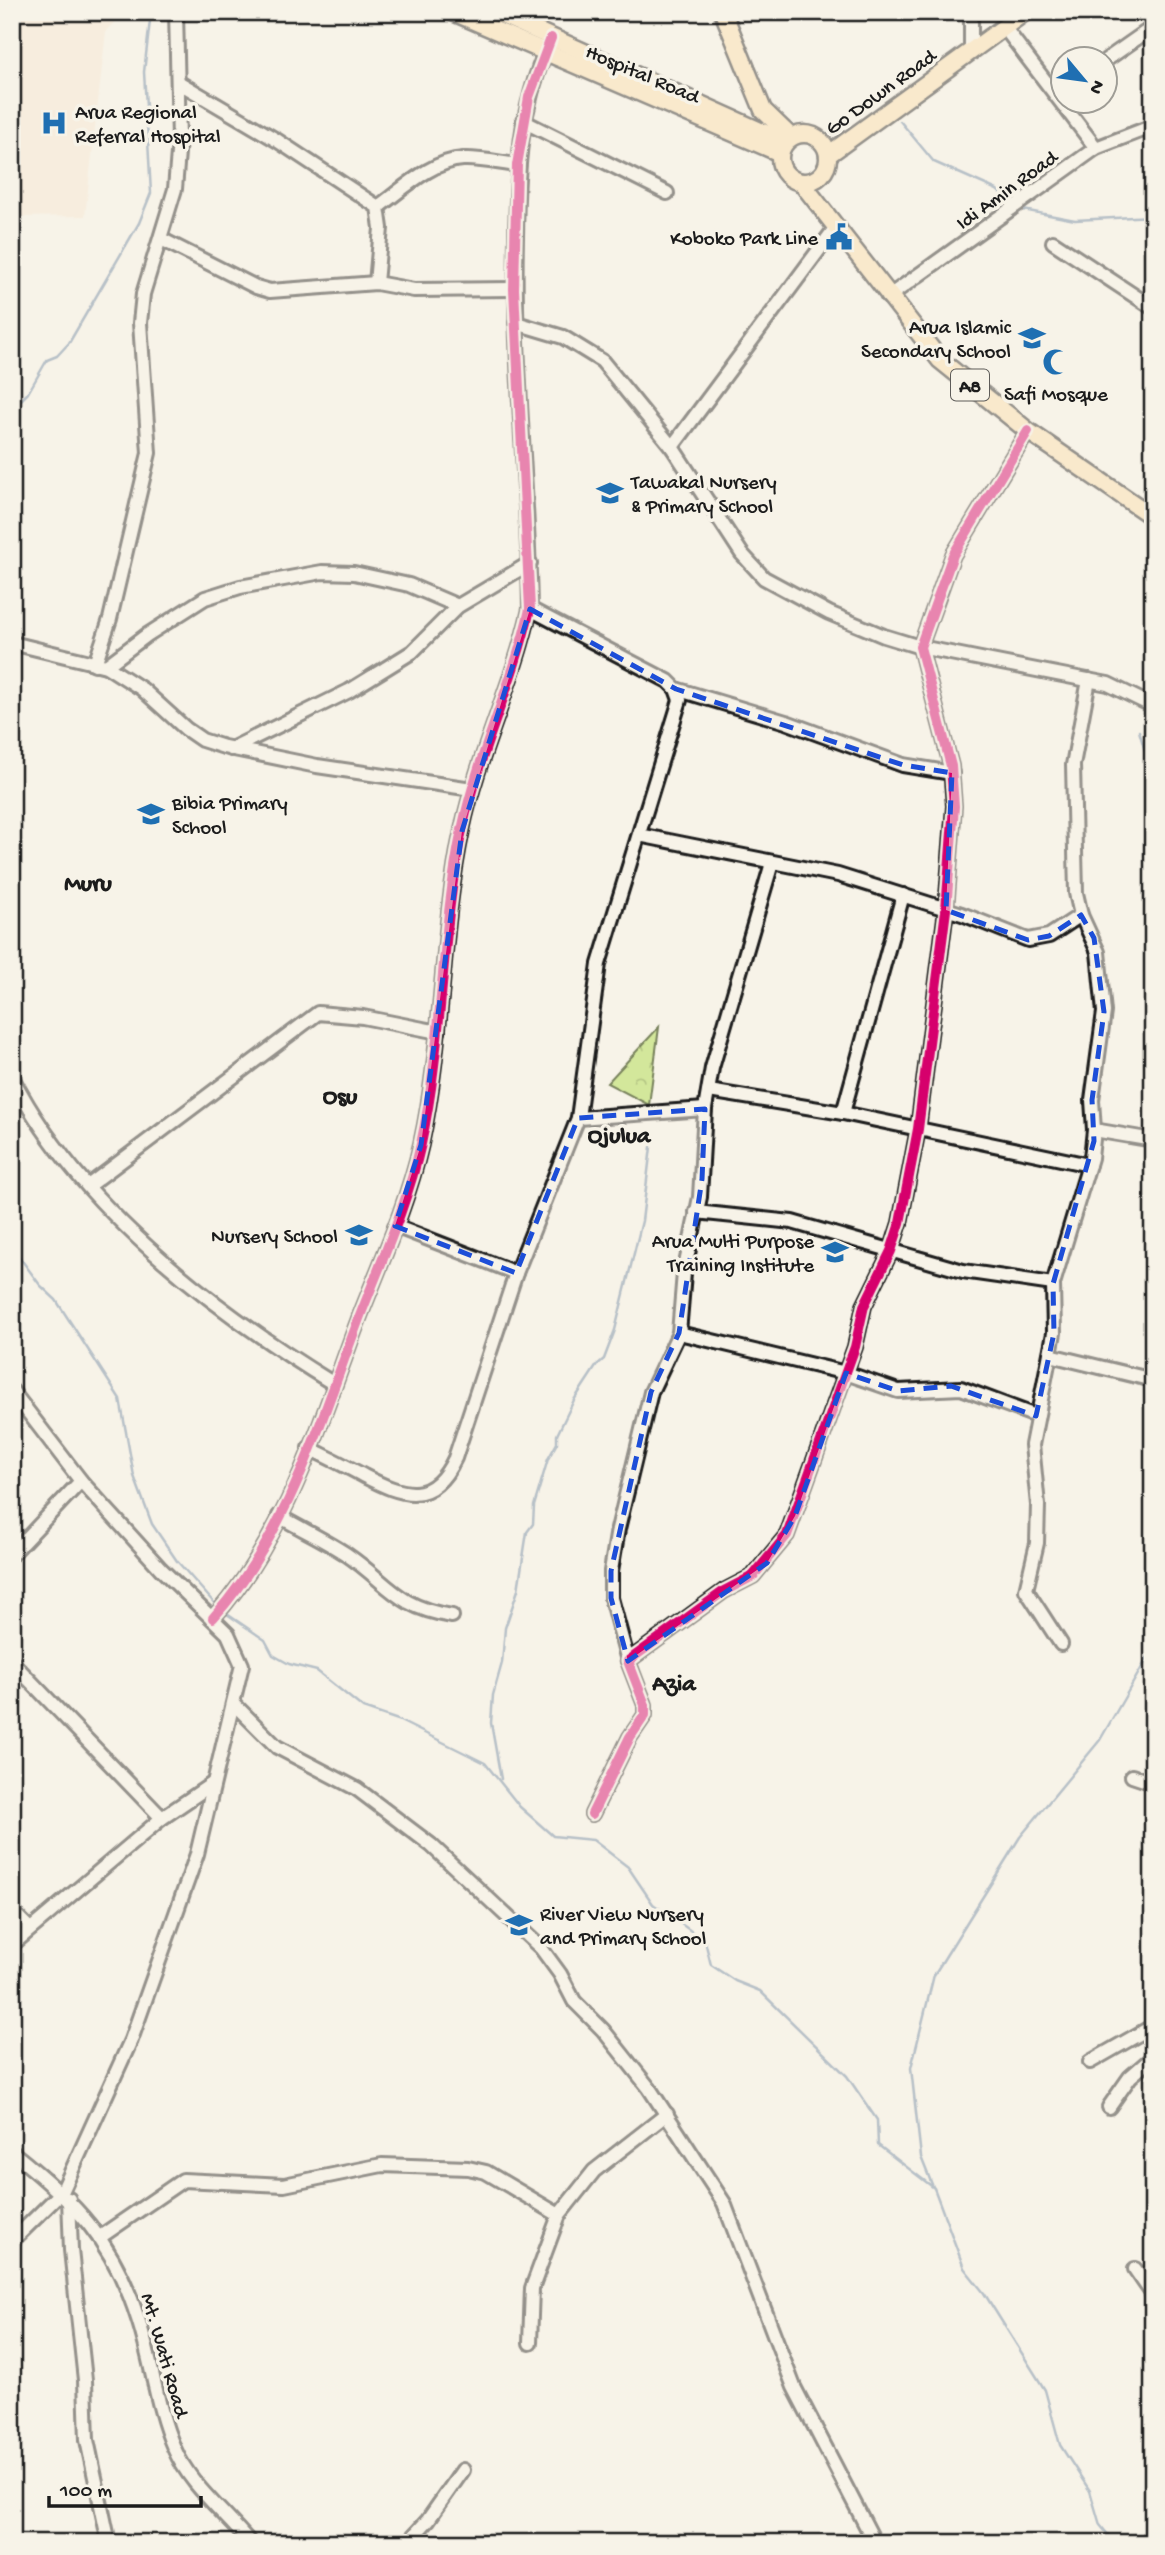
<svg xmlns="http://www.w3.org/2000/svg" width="1165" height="2555" viewBox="0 0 1165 2555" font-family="'Gochi Hand',sans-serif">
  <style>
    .built { fill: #f6e7d3 }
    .forest { fill: url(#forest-crowns); stroke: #78825c; stroke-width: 2 }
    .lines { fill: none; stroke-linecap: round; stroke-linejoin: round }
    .stream { stroke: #6b85a1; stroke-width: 2.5 }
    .minor-casing { stroke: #1c1c1c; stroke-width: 18 }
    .major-casing { stroke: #1c1c1c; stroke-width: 21 }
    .minor { stroke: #f7f3e8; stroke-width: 12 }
    .major { stroke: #faddab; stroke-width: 16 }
    .cycleway-casing { stroke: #f7f3e8; stroke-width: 15 }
    .cycleway { stroke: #d6006c; stroke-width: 10 }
    .marked { fill: none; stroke: #1d4ed8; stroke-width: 5; stroke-dasharray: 14 9; stroke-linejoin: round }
    .labels { text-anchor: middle; stroke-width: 7; stroke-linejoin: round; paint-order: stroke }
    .shield { fill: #f7f3e8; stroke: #5e5c59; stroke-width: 2 }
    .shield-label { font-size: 19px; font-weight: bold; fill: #1c1c1c }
    .street-label { font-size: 21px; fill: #1c1c1c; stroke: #f7f3e8 }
    .poi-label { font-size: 21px; fill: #1c1c1c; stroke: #f7f3e8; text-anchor: start }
    .quarter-label { font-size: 24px; font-weight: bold; fill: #1c1c1c; stroke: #f7f3e8 }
  </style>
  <defs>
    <pattern id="forest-crowns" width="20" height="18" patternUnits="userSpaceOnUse" patternTransform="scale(1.75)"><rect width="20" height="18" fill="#d3e79b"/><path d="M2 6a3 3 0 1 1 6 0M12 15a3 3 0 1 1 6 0" fill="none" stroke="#b5c685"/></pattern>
  </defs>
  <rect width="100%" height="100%" fill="#f7f3e8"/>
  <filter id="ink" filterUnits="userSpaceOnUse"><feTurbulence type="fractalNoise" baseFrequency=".0143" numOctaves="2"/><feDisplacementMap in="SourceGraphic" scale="14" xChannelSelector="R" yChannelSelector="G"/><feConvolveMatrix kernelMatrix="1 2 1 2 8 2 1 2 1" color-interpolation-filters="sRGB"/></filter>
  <g filter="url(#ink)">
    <polygon class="built" points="12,12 123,12 106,31 85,216 12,217"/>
    <polygon class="forest" points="659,1027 649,1105 607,1083"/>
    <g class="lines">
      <g class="stream">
        <polyline points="900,121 934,162 997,190 1013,204"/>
        <polyline points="1018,209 1075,220 1153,216"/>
        <polyline points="12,409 28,393 47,360 57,356 69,343 139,223 151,193 144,72 151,12"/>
        <polyline points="1139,731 1153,778"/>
        <polyline points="12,1247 40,1285 56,1300 120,1399 134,1476 152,1524 177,1561 216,1605"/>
        <polyline points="224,1612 265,1640 273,1655 289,1664 317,1671 363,1708 398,1720 485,1763 520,1807 553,1836 593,1840 628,1867 653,1904 705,1941 711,1965 735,1981 760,1991 847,2076 877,2120 878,2145 934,2188 964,2268 984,2293 1045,2390 1060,2445 1090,2491 1100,2525 1115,2543"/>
        <polyline points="501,1779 491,1723 493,1695 502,1663 505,1628 518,1590 527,1532 533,1524 534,1506 548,1459 557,1443 557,1435 574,1400 597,1365 604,1359 615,1330 642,1221 651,1147"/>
        <polyline points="933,2187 921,2157 911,2068 934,1975 1020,1837 1100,1740 1153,1648"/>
      </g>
      <g class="minor-casing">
        <g id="minor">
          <polyline points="971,12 971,50"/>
          <polyline points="1004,27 1096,148"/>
          <polyline points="1106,60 1153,27"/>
          <polyline points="178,82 278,141 378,207 381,228 376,283"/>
          <polyline points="523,121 667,193"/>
          <path d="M 378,207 C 403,189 431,161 463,159 C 480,158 500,163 517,165"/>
          <polyline points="161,239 256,287 270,291 376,283 414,290 514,289"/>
          <polyline points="1053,242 1153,308"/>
          <polyline points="888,297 1096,148 1153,126"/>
          <polyline points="516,323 563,337 602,361 672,447 742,554 764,578 829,613 884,636 920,647 1108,684 1153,706"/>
          <polyline points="672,447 836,227"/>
          <polyline points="12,643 106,666 142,689 186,729 202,740 224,747 317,766 472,789"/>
          <polyline points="95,664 110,619 149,453 140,323 143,294 175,189 179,140 176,12"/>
          <polyline points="106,666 147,635 205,598 240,587 322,572 354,573 409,585 458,606"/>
          <polyline points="676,689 786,722 903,765 952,773"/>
          <polyline points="231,749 349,691 412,652 458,606 530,563"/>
          <polyline points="639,835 838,875 962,914 1028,940 1049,936 1081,915"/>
          <path d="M 12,1077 C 78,1206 213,1310 334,1384"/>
          <polyline points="709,1091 843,1113 1089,1165"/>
          <polyline points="843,1113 903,895"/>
          <polyline points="578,1118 705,1109"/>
          <polyline points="1094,1130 1153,1140"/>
          <polyline points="88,1186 318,1013 363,1017 438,1032"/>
          <polyline points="696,1212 792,1222 963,1271 1053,1284"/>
          <polyline points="395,1226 516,1273"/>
          <polyline points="679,1333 846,1373 898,1391 961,1388 1036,1416"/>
          <polyline points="1050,1355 1153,1380"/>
          <polyline points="12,1391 81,1481 161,1569 228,1634 242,1665 197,1854 131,2040 62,2192 12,2241"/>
          <path d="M 309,1448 C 327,1457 346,1466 364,1476 C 403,1496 432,1507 455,1458 L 516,1273 L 578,1118 L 599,964 L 680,700 L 676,689 L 668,681 L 530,609"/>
          <path d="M 279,1516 C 301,1529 325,1540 346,1554 C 389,1583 395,1607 452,1616"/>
          <polyline points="12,1554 81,1481"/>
          <path d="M 213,1618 C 288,1535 321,1419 360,1316 C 382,1260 408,1202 421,1144 C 444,1040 440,933 462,830 C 478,754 513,685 530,609 C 528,485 513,362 516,238 C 517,168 519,111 548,46"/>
          <polyline points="1061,1644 1026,1590 1037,1543 1038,1505 1032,1445 1054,1333 1053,1284 1091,1158 1094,1130 1092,1100 1104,1012 1098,952 1081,915 1076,893 1073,765 1089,680"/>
          <polyline points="628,1661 611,1598 611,1571 618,1529 651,1392 679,1333 684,1273 700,1197 705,1109 712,1068 772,863"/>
          <polyline points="12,1662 162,1818"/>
          <polyline points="234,1704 277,1747 357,1789 431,1845 541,1948 560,1974 574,2001 603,2030 649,2088 724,2203 794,2387 875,2543"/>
          <polyline points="1132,1776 1153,1783"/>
          <polyline points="592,1814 630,1737 645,1715 645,1705 628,1661 724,1591 753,1576 787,1535 855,1347 864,1306 891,1251 900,1223 918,1129 946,910 954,806 951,766 920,647 953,555 1028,431"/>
          <polyline points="12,1911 30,1929"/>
          <polyline points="12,1945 162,1818 212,1784"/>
          <polyline points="1090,2062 1153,2026"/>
          <polyline points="1109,2107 1130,2077 1153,2057"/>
          <path d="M 12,2152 C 75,2202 113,2240 138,2319 C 152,2361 156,2407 174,2448 C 190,2486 224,2511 250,2543"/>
          <polyline points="69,2199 71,2250 85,2380 87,2440 109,2543"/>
          <polyline points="100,2237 183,2180 284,2185 382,2165 468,2168 486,2172 559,2215 594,2171 667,2114"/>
          <polyline points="1135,2269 1153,2295"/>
          <polyline points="530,2343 532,2288 559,2215"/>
          <polyline points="407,2543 428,2520 463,2470"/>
        </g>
      </g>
      <g class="major-casing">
        <g id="major">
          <polyline points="453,12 780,153"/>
          <polyline points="495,12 785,142"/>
          <polyline points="723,12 763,110 791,137"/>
          <circle cx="804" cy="158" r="24"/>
          <polyline points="828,155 1025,12"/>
          <polyline points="801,182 940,360 1028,431 1153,517"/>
        </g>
      </g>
      <use href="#minor" class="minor"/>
      <use href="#major" class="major"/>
      <g class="cycleway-casing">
        <g id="cycleway">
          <path d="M 213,1618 C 288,1535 321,1419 360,1316 C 382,1260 408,1202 421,1144 C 444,1040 440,933 462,830 C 478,754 513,685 530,609 L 514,289 L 517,165 L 529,97 L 551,38"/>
          <polyline points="592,1814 630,1737 645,1715 645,1705 628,1661 724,1591 753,1576 787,1535 855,1347 864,1306 891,1251 900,1223 918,1129 946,910 954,806 951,766 920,647 953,555 1028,431"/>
        </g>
      </g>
      <use href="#cycleway" class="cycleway"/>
    </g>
  </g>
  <path d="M0 0H1165V2555H0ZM 530,609 L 676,689 L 903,765 L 952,773 L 946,910 L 1028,940 L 1049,936 L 1081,915 L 1094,938 L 1104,1012 L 1092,1100 L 1094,1141 L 1053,1284 L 1054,1333 L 1036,1416 L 951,1386 L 898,1391 L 846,1373 L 795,1516 L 767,1563 L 628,1661 L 611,1598 L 611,1571 L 651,1392 L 679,1333 L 702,1179 L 705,1109 L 578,1118 L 516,1273 L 395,1226 L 421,1145 L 462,831 Z" fill="#f7f3e8" fill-opacity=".55" fill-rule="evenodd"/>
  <path class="marked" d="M 530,609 L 676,689 L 903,765 L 952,773 L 946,910 L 1028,940 L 1049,936 L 1081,915 L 1094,938 L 1104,1012 L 1092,1100 L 1094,1141 L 1053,1284 L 1054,1333 L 1036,1416 L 951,1386 L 898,1391 L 846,1373 L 795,1516 L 767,1563 L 628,1661 L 611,1598 L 611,1571 L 651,1392 L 679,1333 L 702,1179 L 705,1109 L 578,1118 L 516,1273 L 395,1226 L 421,1145 L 462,831 Z"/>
  <defs>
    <g id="hospital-bare" transform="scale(2.1)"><path d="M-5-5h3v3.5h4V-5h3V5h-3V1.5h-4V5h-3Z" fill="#1f6fb2" stroke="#f7f3e8" stroke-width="2.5" paint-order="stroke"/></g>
    <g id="civic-bare" transform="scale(2.1)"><path d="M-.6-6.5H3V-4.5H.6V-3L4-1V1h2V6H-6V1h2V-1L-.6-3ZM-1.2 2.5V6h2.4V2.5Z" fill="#1f6fb2" stroke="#f7f3e8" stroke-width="2.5" paint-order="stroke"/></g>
    <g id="school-bare" transform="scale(2.1)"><path d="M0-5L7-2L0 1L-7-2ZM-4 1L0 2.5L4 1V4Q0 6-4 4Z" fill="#1f6fb2" stroke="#f7f3e8" stroke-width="2.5" paint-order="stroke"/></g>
    <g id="mosque-bare" transform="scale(2.1)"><path d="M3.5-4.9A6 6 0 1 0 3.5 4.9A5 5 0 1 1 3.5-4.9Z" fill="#1f6fb2" stroke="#f7f3e8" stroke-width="2.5" paint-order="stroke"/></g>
    <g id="university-bare" transform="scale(2.1)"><path d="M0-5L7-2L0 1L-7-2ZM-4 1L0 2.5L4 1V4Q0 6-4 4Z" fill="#1f6fb2" stroke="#f7f3e8" stroke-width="2.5" paint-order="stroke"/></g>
  </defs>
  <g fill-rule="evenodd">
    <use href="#hospital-bare" x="54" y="123"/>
    <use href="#civic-bare" x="839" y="237"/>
    <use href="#school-bare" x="1032" y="338"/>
    <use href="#mosque-bare" x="1056" y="362"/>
    <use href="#school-bare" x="610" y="493"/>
    <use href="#school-bare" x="151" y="814"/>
    <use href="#school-bare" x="359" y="1235"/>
    <use href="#university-bare" x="835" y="1252"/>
    <use href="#school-bare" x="519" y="1925"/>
  </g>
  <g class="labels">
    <rect class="shield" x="951" y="369.5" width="38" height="31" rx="5"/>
    <g class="shield-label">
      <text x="970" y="392">A8</text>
    </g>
    <g class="street-label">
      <text transform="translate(643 73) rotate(23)" y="7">Hospital Road</text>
      <text transform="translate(880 91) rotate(-36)" y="7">Go Down Road</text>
      <text transform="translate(1006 189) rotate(-36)" y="7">Idi Amin Road</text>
      <text transform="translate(166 2355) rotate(74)" y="7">Mt. Wati Road</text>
    </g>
    <g class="poi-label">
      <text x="75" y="118">Arua Regional<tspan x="75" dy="24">Referral Hospital</tspan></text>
      <text x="818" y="244" text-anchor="end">Koboko Park Line</text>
      <text x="1011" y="333" text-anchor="end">Arua Islamic<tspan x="1011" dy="24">Secondary School</tspan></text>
      <text x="1056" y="400" text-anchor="middle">Safi Mosque</text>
      <text x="631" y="488">Tawakal Nursery<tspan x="631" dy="24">&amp; Primary School</tspan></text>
      <text x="172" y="809">Bibia Primary<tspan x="172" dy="24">School</tspan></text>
      <text x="338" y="1242" text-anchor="end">Nursery School</text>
      <text x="814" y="1247" text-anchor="end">Arua Multi Purpose<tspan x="814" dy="24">Training Institute</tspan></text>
      <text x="540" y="1920">River View Nursery<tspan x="540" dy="24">and Primary School</tspan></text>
    </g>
    <g class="quarter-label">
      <text x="88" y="890">Muru</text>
      <text x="340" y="1103">Osu</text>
      <text x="619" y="1142">Ojulua</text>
      <text x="674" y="1690">Azia</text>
    </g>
  </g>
  <rect width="1165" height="2555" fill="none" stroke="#f7f3e8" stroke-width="42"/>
  <rect x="21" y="21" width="1123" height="2513" fill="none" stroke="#1c1c1c" stroke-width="2.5" filter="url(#ink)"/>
  <g transform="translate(1084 80) rotate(119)"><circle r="33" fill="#f7f3e8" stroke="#9f9d96" stroke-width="2"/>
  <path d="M0-5L12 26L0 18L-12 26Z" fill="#1f6fb2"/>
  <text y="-10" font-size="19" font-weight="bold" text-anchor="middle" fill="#1c1c1c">N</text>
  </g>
  <path d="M49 2496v10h152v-10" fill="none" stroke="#1c1c1c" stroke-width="3.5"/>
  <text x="60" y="2496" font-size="21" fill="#1c1c1c" stroke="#f7f3e8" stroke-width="5" paint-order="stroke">100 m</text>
</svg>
